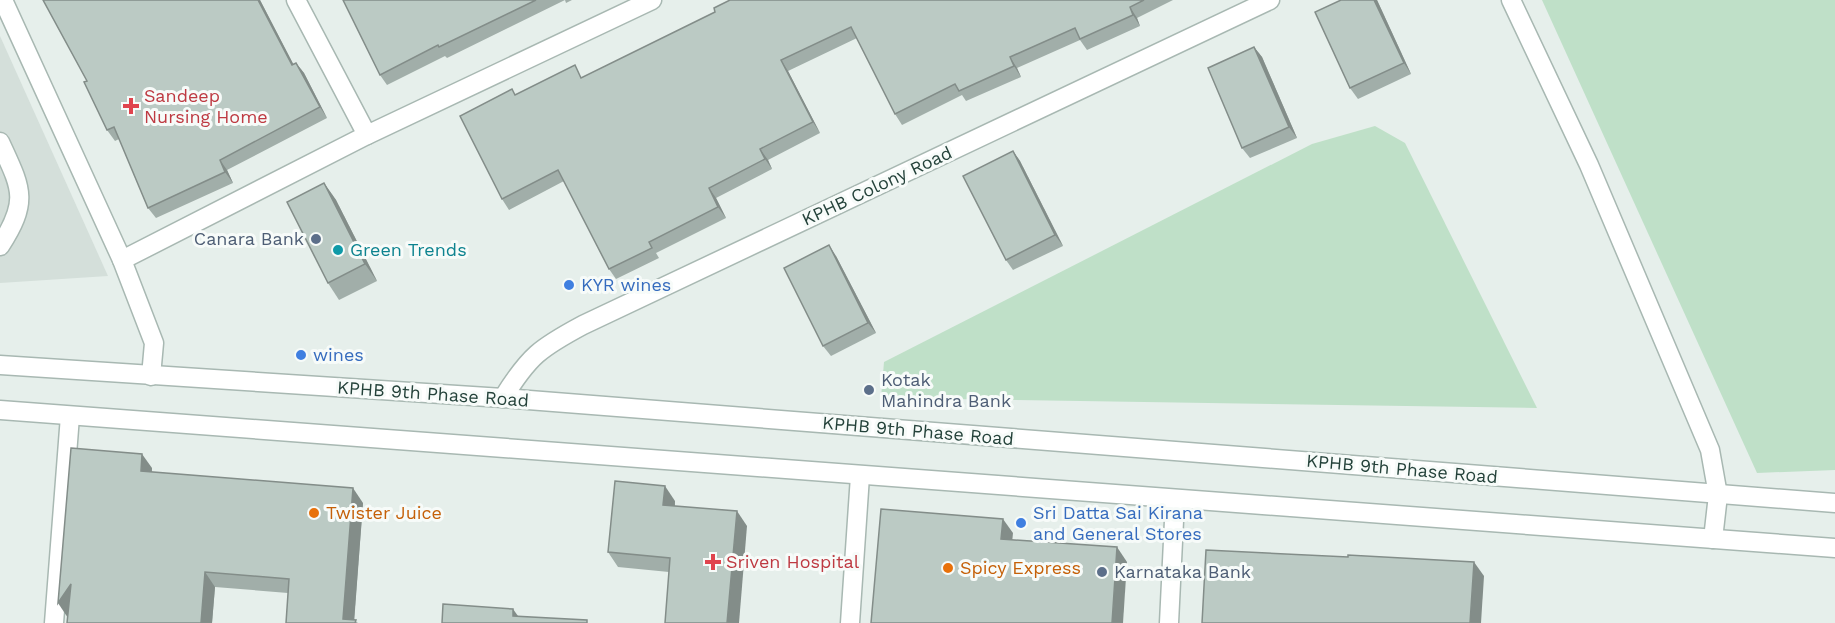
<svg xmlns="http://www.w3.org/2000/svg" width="1835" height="623" viewBox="0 0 1835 623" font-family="'Work Sans',sans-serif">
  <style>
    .built { fill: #d4dfda }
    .green { fill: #bfe0c8 }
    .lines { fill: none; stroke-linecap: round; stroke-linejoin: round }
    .minor-casing { stroke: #a8b8b2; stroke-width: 21 }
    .minor { stroke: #fff; stroke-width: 18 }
    .wall { fill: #a1aea9 }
    .shaded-wall { fill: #838d89 }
    .building { fill: #bbcac4; stroke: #838d89; stroke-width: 1.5 }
    .health-dot { fill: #e0444e; stroke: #f7fbf9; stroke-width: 2 }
    .service-dot { fill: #5c6f8a; stroke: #f7fbf9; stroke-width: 2 }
    .culture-dot { fill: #0f9aa8; stroke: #f7fbf9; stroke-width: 2 }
    .shop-dot { fill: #3f7fe0; stroke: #f7fbf9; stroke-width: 2 }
    .food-dot { fill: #e8710a; stroke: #f7fbf9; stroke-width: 2 }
    .labels { text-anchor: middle; stroke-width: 6; stroke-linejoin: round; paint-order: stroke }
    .health-label { font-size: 18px; fill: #be3a42; stroke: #f7fbf9; text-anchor: start }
    .street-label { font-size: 18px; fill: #24423a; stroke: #f7fbf9 }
    .service-label { font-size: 18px; fill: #4e5e75; stroke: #f7fbf9; text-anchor: start }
    .culture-label { font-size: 18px; fill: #0d838f; stroke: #f7fbf9; text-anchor: start }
    .shop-label { font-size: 18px; fill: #366cbe; stroke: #f7fbf9; text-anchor: start }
    .food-label { font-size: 18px; fill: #c56008; stroke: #f7fbf9; text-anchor: start }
  </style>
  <rect width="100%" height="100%" fill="#e6efeb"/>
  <polygon class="built" points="0,36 108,276 0,283"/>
  <g class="green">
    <polygon points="1542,0 1835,0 1835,470 1757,473"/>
    <polygon points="1375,126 1405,143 1537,408 881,398 884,362 1312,144"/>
  </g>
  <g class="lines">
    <g class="minor-casing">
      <g id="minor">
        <polyline points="3,0 122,260 154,343 151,376"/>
        <polyline points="296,0 367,135"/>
        <polyline points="1511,0 1589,165 1710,450 1718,495 1713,539"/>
        <path d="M 0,142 C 21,188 30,200 0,246"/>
        <polyline points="122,260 367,135 652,0"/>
        <polyline points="0,365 503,398 1835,503"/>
        <path d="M 503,398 C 529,356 540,348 583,325 L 1270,0"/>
        <polyline points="0,410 1835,548"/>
        <polyline points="54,623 70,416"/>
        <polyline points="850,623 860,476"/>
        <polyline points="1169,623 1175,500"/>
      </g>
    </g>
    <use href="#minor" class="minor"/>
  </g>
  <g class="wall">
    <polygon points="43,0 260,0 293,64 296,63 304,73 327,118 227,170 233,183 156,218 148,208 119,139 115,141 107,130 87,81"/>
    <polygon points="343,0 572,0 566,3 565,0 447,58 445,56 387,85 380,75"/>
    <polygon points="730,0 1173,0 1137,18 1140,26 1087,50 1080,40 1017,68 1021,77 966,101 962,95 902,125 895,114 857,38 788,71 820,133 768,160 772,169 716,198 726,218 656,253 659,258 616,279 609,269 564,181 509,210 502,199 516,94 583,77 715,12"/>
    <polygon points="1341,0 1377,0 1411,74 1358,99 1350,88"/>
    <polygon points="1254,47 1262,57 1297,138 1250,158 1242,148"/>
    <polygon points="1013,151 1020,161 1063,246 1013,270 1006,260"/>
    <polygon points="324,183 336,200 377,281 339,300 328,283"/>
    <polygon points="836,256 876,333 831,356 823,346"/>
    <polygon points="152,468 152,472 363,503 354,620 358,623 286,623 288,593 215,587 212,623 67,623"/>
    <polygon points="675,501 675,506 747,526 669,572 618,567 608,552"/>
  </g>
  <g class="shaded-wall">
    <polygon points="258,0 260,0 299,75 292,65"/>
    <polygon points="1374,0 1377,0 1411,74 1404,63"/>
    <polygon points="1130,7 1137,18 1140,26 1133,15"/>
    <polygon points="1254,47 1262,57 1297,138 1289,127"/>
    <polygon points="1010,57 1017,68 1021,77 1014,66"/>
    <polygon points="781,60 788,71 820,133 813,122"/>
    <polygon points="296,63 304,73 327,118 320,107"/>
    <polygon points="760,149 768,160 772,169 765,159"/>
    <polygon points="1013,151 1020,161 1063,246 1055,235"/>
    <polygon points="220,160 227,170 233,183 225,172"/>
    <polygon points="324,183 336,200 377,281 365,264"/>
    <polygon points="709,188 716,198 726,218 718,207"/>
    <polygon points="829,245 836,256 876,333 868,323"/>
    <polygon points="142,454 152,468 151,485 141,471"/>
    <polygon points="665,486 675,501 674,520 663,505"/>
    <polygon points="353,488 363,503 354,623 343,619"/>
    <polygon points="737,511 747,526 739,623 727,623"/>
    <polygon points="1003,519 1013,533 1011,553 1001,539"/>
    <polygon points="1117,547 1127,562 1123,623 1112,623"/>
    <polygon points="1474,562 1484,576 1481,623 1470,623"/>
    <polygon points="205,572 215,587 212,623 201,623"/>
    <polygon points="71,584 68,618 58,603"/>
    <polygon points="513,609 523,623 513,616"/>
  </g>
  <g class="building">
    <polygon points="43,0 258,0 292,65 296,63 320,107 220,160 225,172 148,208 114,127 107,130 84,82 87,81"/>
    <polygon points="343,0 536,0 439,47 438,45 380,75"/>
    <polygon points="730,0 1144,0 1130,7 1133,15 1080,39 1075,28 1010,57 1014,66 959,91 955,84 895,114 851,27 781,60 813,122 760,149 765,159 709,188 718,207 649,242 652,248 609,269 558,170 502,199 460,116 512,89 515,95 575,65 581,78 715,12 714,8"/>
    <polygon points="1341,0 1374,0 1404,63 1350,88 1315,12"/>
    <polygon points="1254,47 1289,127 1242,148 1208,68"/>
    <polygon points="1013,151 1055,235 1006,260 963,176"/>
    <polygon points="324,183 365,264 328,283 287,202"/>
    <polygon points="829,245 868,323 823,346 784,268"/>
    <polygon points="71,448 142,454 141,471 353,488 343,619 356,620 355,623 286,623 289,579 205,572 201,623 67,623 71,584 58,603"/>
    <polygon points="615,481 665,486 663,505 737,511 727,623 665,623 670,558 608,552"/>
    <polygon points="881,509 1003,519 1001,539 1117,547 1112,623 871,623"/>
    <polygon points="1206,550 1348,557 1348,555 1474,562 1470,623 1202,623"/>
    <polygon points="443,604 513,609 513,616 587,620 587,623 442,623"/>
  </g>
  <g class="health-dot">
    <path d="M128 97h6v6h6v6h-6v6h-6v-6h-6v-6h6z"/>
    <path d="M710 553h6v6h6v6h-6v6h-6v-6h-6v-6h6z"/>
  </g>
  <g class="service-dot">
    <circle cx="316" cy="239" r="6"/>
    <circle cx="869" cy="390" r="6"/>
    <circle cx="1102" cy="572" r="6"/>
  </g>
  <circle class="culture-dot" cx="338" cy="250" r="6"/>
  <g class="shop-dot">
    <circle cx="569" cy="285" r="6"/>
    <circle cx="301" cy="355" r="6"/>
    <circle cx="1021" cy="523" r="6"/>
  </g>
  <g class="food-dot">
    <circle cx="314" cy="513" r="6"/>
    <circle cx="948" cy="568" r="6"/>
  </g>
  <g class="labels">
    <g class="health-label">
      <text x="144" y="102">Sandeep<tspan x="144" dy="21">Nursing Home</tspan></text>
      <text x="726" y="568">Sriven Hospital</text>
    </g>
    <g class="street-label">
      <text transform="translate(877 186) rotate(-25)" y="6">KPHB Colony Road</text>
      <text transform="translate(433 394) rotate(4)" y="6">KPHB 9th Phase Road</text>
      <text transform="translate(918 431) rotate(5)" y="6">KPHB 9th Phase Road</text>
      <text transform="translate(1402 469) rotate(5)" y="6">KPHB 9th Phase Road</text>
    </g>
    <g class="service-label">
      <text x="304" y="245" text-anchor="end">Canara Bank</text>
      <text x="881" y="386">Kotak<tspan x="881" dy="21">Mahindra Bank</tspan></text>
      <text x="1114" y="578">Karnataka Bank</text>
    </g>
    <g class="culture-label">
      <text x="350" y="256">Green Trends</text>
    </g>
    <g class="shop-label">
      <text x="581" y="291">KYR wines</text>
      <text x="313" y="361">wines</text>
      <text x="1033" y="519">Sri Datta Sai Kirana<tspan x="1033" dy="21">and General Stores</tspan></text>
    </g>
    <g class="food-label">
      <text x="326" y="519">Twister Juice</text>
      <text x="960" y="574">Spicy Express</text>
    </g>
  </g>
</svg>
